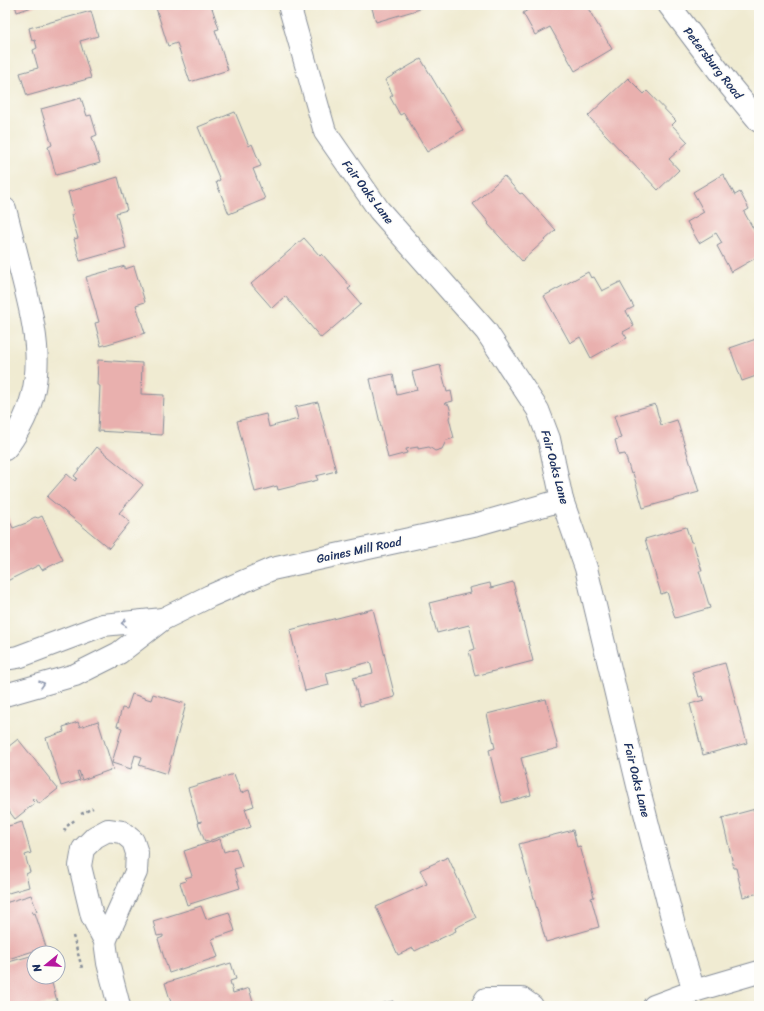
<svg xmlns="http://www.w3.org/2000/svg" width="764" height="1011" viewBox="0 0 764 1011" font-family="Sriracha,sans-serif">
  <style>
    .building { fill: #e9b0ae }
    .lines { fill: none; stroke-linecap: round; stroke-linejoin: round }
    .minor-casing { stroke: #868d98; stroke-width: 24 }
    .path { stroke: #868d98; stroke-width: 2.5; stroke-dasharray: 3 3; stroke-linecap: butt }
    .minor { stroke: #fff; stroke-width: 22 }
    .oneway { stroke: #8d97ae }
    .labels { text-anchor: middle; stroke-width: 3; stroke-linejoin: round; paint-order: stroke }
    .street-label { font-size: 12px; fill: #1b2f5e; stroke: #fdfcf7 }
  </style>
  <rect width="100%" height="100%" fill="#fdfcf7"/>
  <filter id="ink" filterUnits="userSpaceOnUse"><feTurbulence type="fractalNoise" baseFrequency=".025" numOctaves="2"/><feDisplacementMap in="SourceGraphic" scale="8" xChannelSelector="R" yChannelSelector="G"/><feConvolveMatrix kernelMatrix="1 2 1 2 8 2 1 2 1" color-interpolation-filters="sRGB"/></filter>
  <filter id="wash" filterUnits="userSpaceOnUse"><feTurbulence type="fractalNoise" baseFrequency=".012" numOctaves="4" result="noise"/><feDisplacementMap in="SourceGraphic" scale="16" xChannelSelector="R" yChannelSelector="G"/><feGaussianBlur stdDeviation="0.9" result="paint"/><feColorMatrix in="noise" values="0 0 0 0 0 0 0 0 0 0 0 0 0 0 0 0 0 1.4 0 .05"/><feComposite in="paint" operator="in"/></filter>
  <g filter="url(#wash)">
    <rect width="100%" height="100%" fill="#f0ebd2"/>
    <g id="blocks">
      <g class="building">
        <polygon points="15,5 38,5 17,12"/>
        <polygon points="166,5 211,5 219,29 215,30 228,70 190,82 177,43 168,46 156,8"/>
        <polygon points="371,5 419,5 420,9 376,22"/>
        <polygon points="536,5 586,5 612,49 575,71 550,27 535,35 523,13"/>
        <polygon points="91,11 98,36 80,41 91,78 27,96 20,73 38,68 33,50 37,48 35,40 32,41 29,28"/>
        <polygon points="421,59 463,130 427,152 404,113 400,115 390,97 393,95 385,80"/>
        <polygon points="628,78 644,94 647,91 676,121 672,125 688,142 669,159 679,170 658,190 588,116"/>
        <polygon points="81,98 87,116 91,115 97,135 92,137 100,163 56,175 48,147 52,145 41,109"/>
        <polygon points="235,112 249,146 252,144 261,166 253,169 265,199 229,214 216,182 220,180 198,127"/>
        <polygon points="723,174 735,195 740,192 749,209 744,212 759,239 759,256 731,272 717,246 722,243 716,233 699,243 687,222 704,212 693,192"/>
        <polygon points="504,176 520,194 522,193 556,230 522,261 488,224 489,223 473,204"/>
        <polygon points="118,177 127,210 116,213 126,248 80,261 74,239 78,238 71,215 74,214 68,192"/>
        <polygon points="304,238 320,256 322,254 351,287 348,289 361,304 321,338 285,296 272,308 251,284"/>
        <polygon points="125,266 125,269 134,266 145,302 136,305 145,333 101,346 95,323 99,322 86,277"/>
        <polygon points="588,272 591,278 594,277 602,291 620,282 634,307 626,311 634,326 623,332 627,338 591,358 580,337 570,343 544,296"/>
        <polygon points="759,338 759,375 742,381 730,348"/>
        <polygon points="98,360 142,363 141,394 164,395 162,435 98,431 100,386 97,385"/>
        <polygon points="440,365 447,392 451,391 453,401 445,403 449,405 451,413 449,418 454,438 444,441 445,443 442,449 435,451 429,447 418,449 418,447 406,449 407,453 388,458 370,379 393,374 397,395 417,390 412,372"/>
        <polygon points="318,402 336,471 316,476 318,480 278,490 277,486 255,492 237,421 266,414 269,427 298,419 295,407"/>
        <polygon points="655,404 661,425 677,420 699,492 643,508 633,473 631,474 625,454 619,455 615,440 621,438 614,416"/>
        <polygon points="97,447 143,485 119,513 130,522 109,548 47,497 67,474 75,481 77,478 74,476"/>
        <polygon points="5,511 13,528 29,522 31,519 35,517 38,518 42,516 63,560 42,570 39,565 5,582"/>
        <polygon points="686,527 691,542 693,542 702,571 699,571 710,608 675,618 667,592 661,594 645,539"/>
        <polygon points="513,582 533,661 475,676 469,651 475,649 469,625 437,633 429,603 470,593 469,588 490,583 491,588"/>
        <polygon points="373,609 395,697 360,706 353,678 373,673 370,662 326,673 329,685 305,691 290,630"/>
        <polygon points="725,663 747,743 703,755 690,704 704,700 703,696 699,697 692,672"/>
        <polygon points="132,694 151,700 153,694 186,704 167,774 139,765 142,757 135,755 131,769 112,763 122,728 117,726 122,708 127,709"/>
        <polygon points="546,699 558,748 521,758 531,795 502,803 489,750 495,748 487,714"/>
        <polygon points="98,721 113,769 82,780 79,771 77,772 80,780 61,786 46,738 64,732 63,727 78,722 80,727"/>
        <polygon points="18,739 58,789 39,804 35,798 32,800 35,803 15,819 5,806 5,753 10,749 8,747"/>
        <polygon points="234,774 241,793 249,790 254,806 245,809 251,827 205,842 198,823 202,822 202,821 198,822 188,788"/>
        <polygon points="759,808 759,893 743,897 736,868 734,868 722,818"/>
        <polygon points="22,822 31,853 25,855 30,872 26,874 29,887 5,894 5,827"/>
        <polygon points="573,830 577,847 580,846 594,897 591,898 599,927 546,942 519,844"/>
        <polygon points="220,839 224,852 236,848 242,867 234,869 240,888 187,905 180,883 186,881 185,878 192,876 184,851"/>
        <polygon points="448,857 476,918 455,928 456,931 415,951 413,948 398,955 376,907 427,884 420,870"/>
        <polygon points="31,895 37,911 32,912 33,914 35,913 46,947 5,960 5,903"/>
        <polygon points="201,906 206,919 229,912 235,931 212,939 218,957 169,973 158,939 163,937 163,935 157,936 153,921"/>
        <polygon points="34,955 34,977 54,977 55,979 49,981 50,984 52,983 57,1001 39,1006 5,1006 5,963"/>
        <polygon points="231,963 236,979 230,981 233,993 249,988 254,1006 172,1006 165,983"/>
        <polygon points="393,1001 394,1006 376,1006 376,1005"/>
      </g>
    </g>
  </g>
  <g filter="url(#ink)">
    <use href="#blocks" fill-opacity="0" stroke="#868d98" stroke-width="1"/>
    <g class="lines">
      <g class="minor-casing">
        <g id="minor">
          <polyline points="289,5 325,132 379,210 486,331 538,410 549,439 562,500 586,568 639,790 676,933 694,991"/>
          <polyline points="669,5 730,86 759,121"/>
          <path d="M 5,209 C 11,232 17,256 23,279 C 36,331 47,378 20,427 C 15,435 11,443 5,449"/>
          <polyline points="5,659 18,657 103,625 163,619"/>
          <polyline points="5,695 75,675 119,653 163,619 210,596 272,569 478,524 562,500"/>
          <polygon points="108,830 122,832 133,841 137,853 136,872 105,941 92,916 80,866 83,849 95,837"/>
          <polyline points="105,941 108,963 119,1006"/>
          <polyline points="482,1006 486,999 522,999 532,1006"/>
          <polyline points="654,1006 694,991 759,972"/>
        </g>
      </g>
      <g class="path">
        <polyline points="81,814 93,808"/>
        <polyline points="64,831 67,826 76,819"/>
        <polyline points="73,936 82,968"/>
      </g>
      <use href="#minor" class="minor"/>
    </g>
    <defs><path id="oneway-chevron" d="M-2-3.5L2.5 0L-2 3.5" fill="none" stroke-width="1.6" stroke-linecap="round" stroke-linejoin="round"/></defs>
    <g class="oneway">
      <use href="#oneway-chevron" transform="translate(124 623) rotate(175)"/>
      <use href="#oneway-chevron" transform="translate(42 684) rotate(-16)"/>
    </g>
  </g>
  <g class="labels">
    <g class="street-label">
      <text transform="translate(713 63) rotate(52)" y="4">Petersburg Road</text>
      <text transform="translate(368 192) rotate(53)" y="4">Fair Oaks Lane</text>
      <text transform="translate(555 467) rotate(75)" y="4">Fair Oaks Lane</text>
      <text transform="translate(359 550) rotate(-12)" y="4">Gaines Mill Road</text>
      <text transform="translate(637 780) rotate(76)" y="4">Fair Oaks Lane</text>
    </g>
  </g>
  <rect width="764" height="1011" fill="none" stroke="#fdfcf7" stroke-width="20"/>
  <g transform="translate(46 965) rotate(252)"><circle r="19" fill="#fdfcf7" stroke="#a3aaba"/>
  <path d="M0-3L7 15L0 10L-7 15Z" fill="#b5179e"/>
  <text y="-6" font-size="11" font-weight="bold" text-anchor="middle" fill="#1b2f5e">N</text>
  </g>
</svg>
